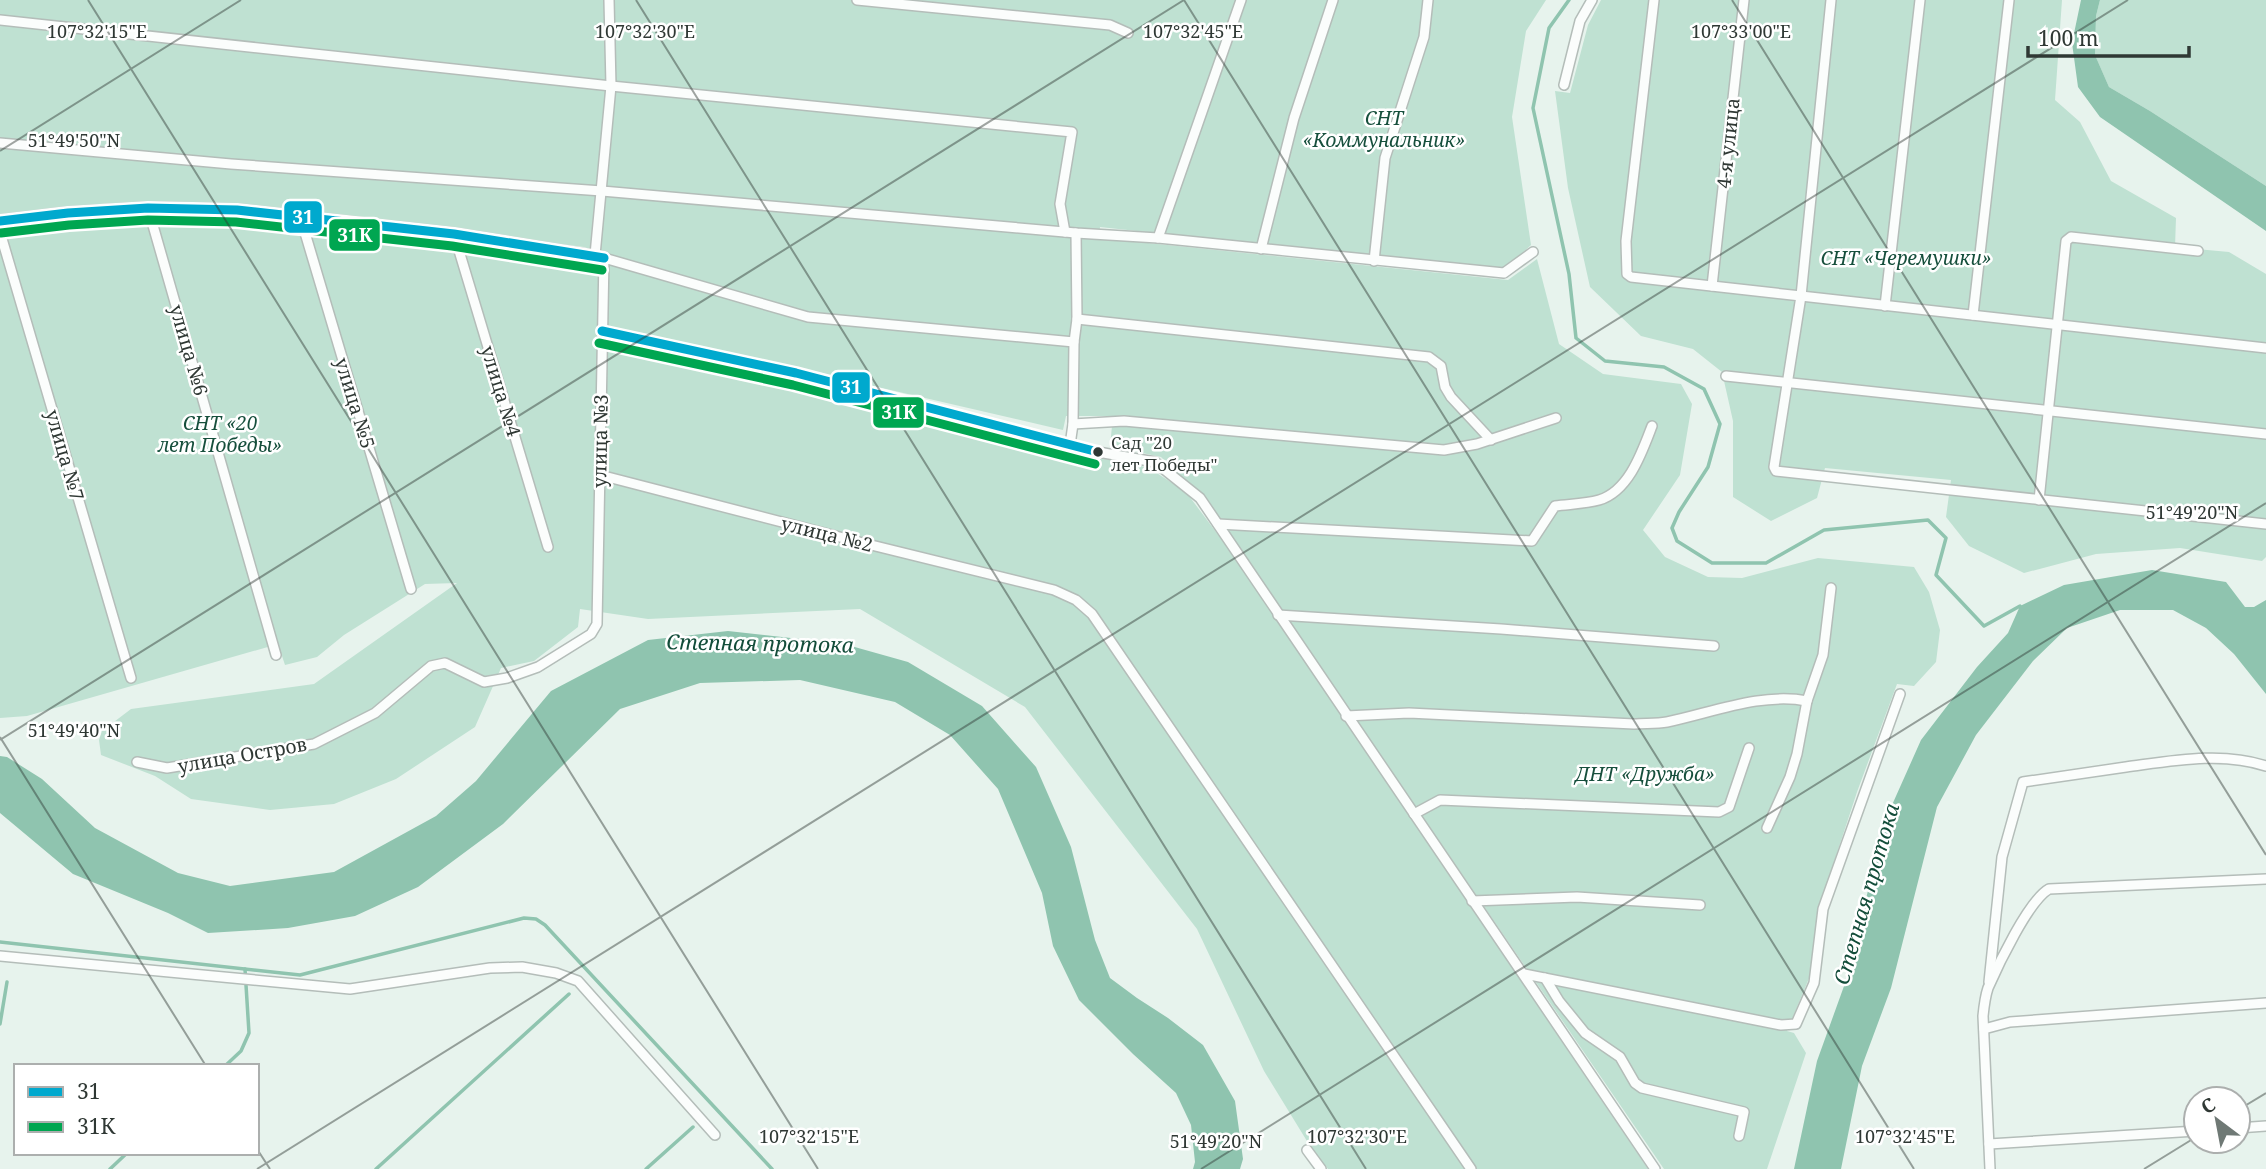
<svg xmlns="http://www.w3.org/2000/svg" width="2266" height="1169" viewBox="0 0 2266 1169" font-family="'Noto Serif',serif">
  <style>
    .green { fill: #bfe1d2 }
    .water { fill: #8fc4af }
    .lines { fill: none; stroke-linecap: round; stroke-linejoin: round }
    .stream { stroke: #8fc4af; stroke-width: 3.5 }
    .minor-casing { stroke: #b4bdb9; stroke-width: 12 }
    .tertiary-casing { stroke: #b4bdb9; stroke-width: 14 }
    .minor { stroke: #fbfdfc; stroke-width: 9 }
    .tertiary { stroke: #fbfdfc; stroke-width: 10 }
    .bus-1-casing { stroke: #fff; stroke-width: 14 }
    .bus-2-casing { stroke: #fff; stroke-width: 14 }
    .bus-1 { stroke: #00a9ce; stroke-width: 9 }
    .bus-2 { stroke: #00a651; stroke-width: 9 }
    .ticks { fill: none; stroke: #2f3834; stroke-width: 2; stroke-opacity: 0.45 }
    .bus-dot { fill: #2f3834; stroke: #fff; stroke-width: 2.5 }
    .labels { text-anchor: middle; stroke-width: 5; stroke-linejoin: round; paint-order: stroke }
    .bus-label { font-size: 17px; fill: #2f3834; stroke: #fff; text-anchor: start }
    .park-label { font-size: 19px; font-style: italic; fill: #164f3c; stroke: #fff }
    .street-label { font-size: 19px; fill: #2f3834; stroke: #fff }
    .water-label { font-size: 21px; font-style: italic; fill: #134d3a; stroke: #fff }
    .ticks-label { font-size: 18px; text-anchor: middle; fill: #2f3834; stroke: #fff; stroke-width: 5; stroke-linejoin: round; paint-order: stroke }
    .line-badge { stroke: #fff; stroke-width: 2.5 }
    .badge-label { font-size: 19px; text-anchor: middle; font-weight: bold; fill: #fff }
  </style>
  <rect width="100%" height="100%" fill="#e7f3ed"/>
  <g class="green">
    <polygon points="0,0 1546,0 1526,31 1512,117 1531,245 1503,271 1100,227 1099,238 1508,280 1537,259 1559,344 1603,374 1681,384 1692,404 1680,475 1643,530 1665,557 1708,577 1742,578 1818,558 1914,567 1929,592 1940,630 1936,662 1914,686 1897,684 1857,792 1817,914 1810,976 1787,1031 1794,1033 1806,1053 1767,1169 1664,1169 1206,501 1161,457 1110,446 1113,416 1066,416 1063,430 804,370 805,382 1149,468 1186,492 1228,548 1648,1169 1328,1169 1310,1146 1264,1071 1197,929 1025,707 860,609 648,619 580,609 578,627 534,661 501,668 475,727 396,779 334,804 270,810 191,799 155,776 101,755 99,740 102,731 131,709 314,684 457,583 425,584 344,635 317,657 285,665 278,644 27,716 0,718 0,229 178,212 266,218 580,256 654,271 584,247 242,204 110,203 0,214"/>
    <polygon points="1601,0 2062,0 2055,100 2080,122 2111,181 2176,218 2175,247 2229,252 2266,274 2266,557 2262,561 2180,548 2096,554 2024,573 1969,546 1946,517 1951,480 1825,468 1817,498 1771,521 1733,497 1733,421 1722,372 1693,349 1641,336 1590,287 1568,188 1555,91 1570,93 1588,25"/>
    <polygon points="2100,0 2266,0 2266,186 2150,111 2109,87 2095,55 2096,16"/>
  </g>
  <g class="water">
    <polygon points="2081,0 2100,0 2096,16 2095,55 2109,87 2150,111 2266,186 2266,231 2100,117 2078,87 2072,43"/>
    <polygon points="2152,570 2226,582 2245,607 2254,607 2266,600 2266,694 2234,654 2206,628 2173,610 2120,610 2067,628 2033,661 1976,735 1937,807 1891,988 1862,1066 1841,1169 1794,1169 1817,1061 1848,975 1884,823 1921,740 1977,667 2008,633 2020,606 2064,585"/>
    <polygon points="728,631 844,644 908,662 982,706 1036,767 1071,847 1095,940 1110,978 1137,998 1168,1018 1203,1045 1235,1101 1243,1159 1240,1169 1193,1169 1195,1162 1191,1125 1176,1093 1133,1054 1079,1000 1053,946 1042,893 998,789 950,735 895,702 800,680 700,683 620,709 503,824 418,887 355,916 288,928 208,933 168,913 73,874 0,813 0,756 7,757 42,779 95,828 178,873 230,886 334,872 436,816 476,781 551,691 648,640"/>
  </g>
  <g class="lines">
    <g class="stream">
      <polyline points="1569,0 1549,28 1533,108 1569,274 1576,338 1605,361 1664,367 1704,389 1720,424 1708,467 1679,512 1672,528 1677,541 1712,563 1766,563 1824,530 1928,520 1946,538 1936,575 1984,626 2020,606"/>
      <polyline points="0,942 300,975 524,918 536,919 545,925 772,1169"/>
      <polyline points="0,1024 7,982"/>
      <polyline points="225,1066 241,1051 249,1033 245,969"/>
      <polyline points="110,1169 127,1153"/>
      <polyline points="376,1169 569,994"/>
      <polyline points="646,1169 693,1127"/>
    </g>
    <g class="minor-casing">
      <g id="minor">
        <polyline points="857,0 1110,25 1128,33"/>
        <polyline points="1654,0 1626,241 1627,274 1631,277 1801,296 1774,467 1776,471 2266,524"/>
        <polyline points="1831,0 1801,296 2266,348"/>
        <polyline points="0,20 611,86 1072,132 1060,204 1065,232"/>
        <polyline points="1564,85 1580,21 1592,0"/>
        <polyline points="0,143 231,164 602,191 1076,233 1158,238 1504,273 1533,252"/>
        <polyline points="148,208 276,655"/>
        <polyline points="300,216 411,589"/>
        <polyline points="0,232 131,678"/>
        <polyline points="454,234 548,547"/>
        <polyline points="1158,238 1241,0"/>
        <polyline points="1261,249 1294,118 1333,0"/>
        <polyline points="595,255 611,86 609,0"/>
        <polyline points="1374,261 1385,158 1424,37 1428,0"/>
        <polyline points="1712,286 1744,0"/>
        <polyline points="1885,306 1920,0"/>
        <polyline points="1973,315 2009,0"/>
        <polyline points="1077,319 1429,357 1441,366 1445,387 1451,397 1491,440"/>
        <polyline points="602,331 796,373 1098,452 1155,462 1200,498 1655,1169"/>
        <polyline points="1726,376 2266,434"/>
        <polyline points="1073,424 1124,421 1444,450 1477,444 1556,418"/>
        <polyline points="1070,445 1073,424 1074,342 1077,319 1076,233"/>
        <polyline points="600,475 859,542 1054,590 1076,600 1092,614 1471,1169"/>
        <polyline points="2039,500 2066,241 2071,237 2198,251"/>
        <path d="M 1218,524 L 1532,541 L 1555,506 C 1569,504 1585,504 1599,500 C 1629,491 1642,452 1652,426"/>
        <polyline points="1278,615 1501,629 1714,646"/>
        <path d="M 1346,716 L 1409,713 L 1634,724 C 1644,723 1656,724 1667,722 C 1711,713 1762,692 1807,701"/>
        <polyline points="137,762 167,768 314,744 375,713 431,666 445,663 484,682 507,678 538,667 591,634 597,624 604,258 808,317 1074,342"/>
        <polyline points="1414,814 1440,800 1719,812 1729,807 1749,748"/>
        <polyline points="1767,828 1790,777 1797,754 1807,701 1823,655 1831,588"/>
        <polyline points="1472,901 1577,897 1700,905"/>
        <polyline points="0,956 350,989 490,968 522,967 556,973 578,981 715,1135"/>
        <polyline points="1524,974 1781,1025 1796,1024 1814,983 1823,909 1900,694"/>
        <polyline points="1545,978 1559,1001 1585,1033 1620,1057 1635,1083 1642,1088 1744,1112 1739,1136"/>
        <path d="M 1989,982 L 2002,857 L 2023,782 C 2057,777 2091,772 2126,767 C 2171,761 2222,751 2266,766"/>
        <polyline points="1984,1029 2010,1022 2266,1003"/>
        <polyline points="2238,1128 2266,1126"/>
        <polyline points="1989,1144 2196,1131"/>
        <polyline points="1307,1150 1321,1169"/>
        <path d="M 1990,1169 L 1983,1016 C 1984,1006 1985,997 1988,988 C 1998,965 2029,900 2049,889 L 2266,879"/>
      </g>
    </g>
    <g class="tertiary-casing">
      <polyline id="tertiary" points="0,221 68,213 148,208 237,210 454,234 604,258"/>
    </g>
    <use href="#minor" class="minor"/>
    <use href="#tertiary" class="tertiary"/>
    <g class="bus-1-casing">
      <g id="bus-1">
        <polyline points="0,221 68,213 148,208 237,210 454,234 604,258"/>
        <polyline points="602,331 796,373 1098,452"/>
      </g>
    </g>
    <g class="bus-2-casing">
      <g id="bus-2">
        <polyline points="1,233 69,225 148,220 236,222 452,246 602,270"/>
        <polyline points="599,343 793,385 1095,464"/>
      </g>
    </g>
    <use href="#bus-1" class="bus-1"/>
    <use href="#bus-2" class="bus-2"/>
  </g>
  <path class="ticks" d="M 88,0 L 818,1169M 636,0 L 1366,1169M 1184,0 L 1914,1169M 1732,0 L 2266,855M 0,151 L 241,0M 0,737 L 206,1066M 0,740 L 1184,0M 2238,1110 L 2266,1093M 257,1149 L 270,1169M 257,1169 L 2128,0M 1201,1169 L 2266,503M 2144,1169 L 2196,1137"/>
  <circle class="bus-dot" cx="1098" cy="452" r="6"/>
  <g class="labels">
    <g class="bus-label">
      <text x="1111" y="449">Сад "20<tspan x="1111" dy="22">лет Победы"</tspan></text>
    </g>
    <g class="park-label">
      <text x="1384" y="125">СНТ<tspan x="1384" dy="22">«Коммунальник»</tspan></text>
      <text x="1906" y="265">СНТ «Черемушки»</text>
      <text x="220" y="430">СНТ «20<tspan x="220" dy="22">лет Победы»</tspan></text>
      <text x="1645" y="781">ДНТ «Дружба»</text>
    </g>
    <g class="street-label">
      <text transform="translate(1728 143) rotate(-84)" y="7">4-я улица</text>
      <text transform="translate(189 350) rotate(74)" y="7">улица №6</text>
      <text transform="translate(501 391) rotate(73)" y="7">улица №4</text>
      <text transform="translate(355 403) rotate(73)" y="7">улица №5</text>
      <text transform="translate(600 441) rotate(-89)" y="7">улица №3</text>
      <text transform="translate(65 455) rotate(74)" y="7">улица №7</text>
      <text transform="translate(827 534) rotate(14)" y="7">улица №2</text>
      <text transform="translate(242 755) rotate(-10)" y="7">улица Остров</text>
    </g>
    <g class="water-label">
      <text transform="translate(760 644) rotate(1)" y="7">Степная протока</text>
      <text transform="translate(1867 894) rotate(-74)" y="7">Степная протока</text>
    </g>
  </g>
  <g class="ticks-label">
    <text x="97" y="38">107°32'15"E</text>
    <text x="645" y="38">107°32'30"E</text>
    <text x="1193" y="38">107°32'45"E</text>
    <text x="1741" y="38">107°33'00"E</text>
    <text x="74" y="147">51°49'50"N</text>
    <text x="2192" y="519">51°49'20"N</text>
    <text x="74" y="737">51°49'40"N</text>
    <text x="809" y="1143">107°32'15"E</text>
    <text x="1357" y="1143">107°32'30"E</text>
    <text x="1905" y="1143">107°32'45"E</text>
    <text x="1216" y="1148">51°49'20"N</text>
  </g>
  <g class="line-badge">
    <rect x="283" y="200" width="40" height="34" rx="7" fill="#00a9ce"/>
    <rect x="328" y="218" width="53" height="34" rx="7" fill="#00a651"/>
    <rect x="831" y="371" width="40" height="33" rx="7" fill="#00a9ce"/>
    <rect x="872" y="396" width="53" height="33" rx="7" fill="#00a651"/>
  </g>
  <g class="badge-label">
    <text x="303" y="224">31</text>
    <text x="355" y="242">31К</text>
    <text x="851" y="394">31</text>
    <text x="899" y="419">31К</text>
  </g>
  <rect x="14" y="1064" width="245" height="91" fill="#ffffff" stroke="#acafae" stroke-width="2"/>
  <rect x="28" y="1087" width="35" height="10" fill="#00a9ce" stroke="#acafae" stroke-width="2"/>
  <text x="77" y="1099" font-size="21" fill="#2f3834">31</text>
  <rect x="28" y="1122" width="35" height="10" fill="#00a651" stroke="#acafae" stroke-width="2"/>
  <text x="77" y="1134" font-size="21" fill="#2f3834">31К</text>
  <g transform="translate(2217 1120) rotate(328)"><circle r="33" fill="#ffffff" stroke="#acafae" stroke-width="2"/>
  <path d="M0-5L12 26L0 18L-12 26Z" fill="#6f7975"/>
  <text y="-10" font-size="19" font-weight="bold" text-anchor="middle" fill="#2f3834">С</text>
  </g>
  <path d="M2028 46v10h161v-10" fill="none" stroke="#2f3834" stroke-width="3.5"/>
  <text x="2038" y="46" font-size="21" fill="#2f3834" stroke="#ffffff" stroke-width="5" paint-order="stroke">100 m</text>
</svg>
